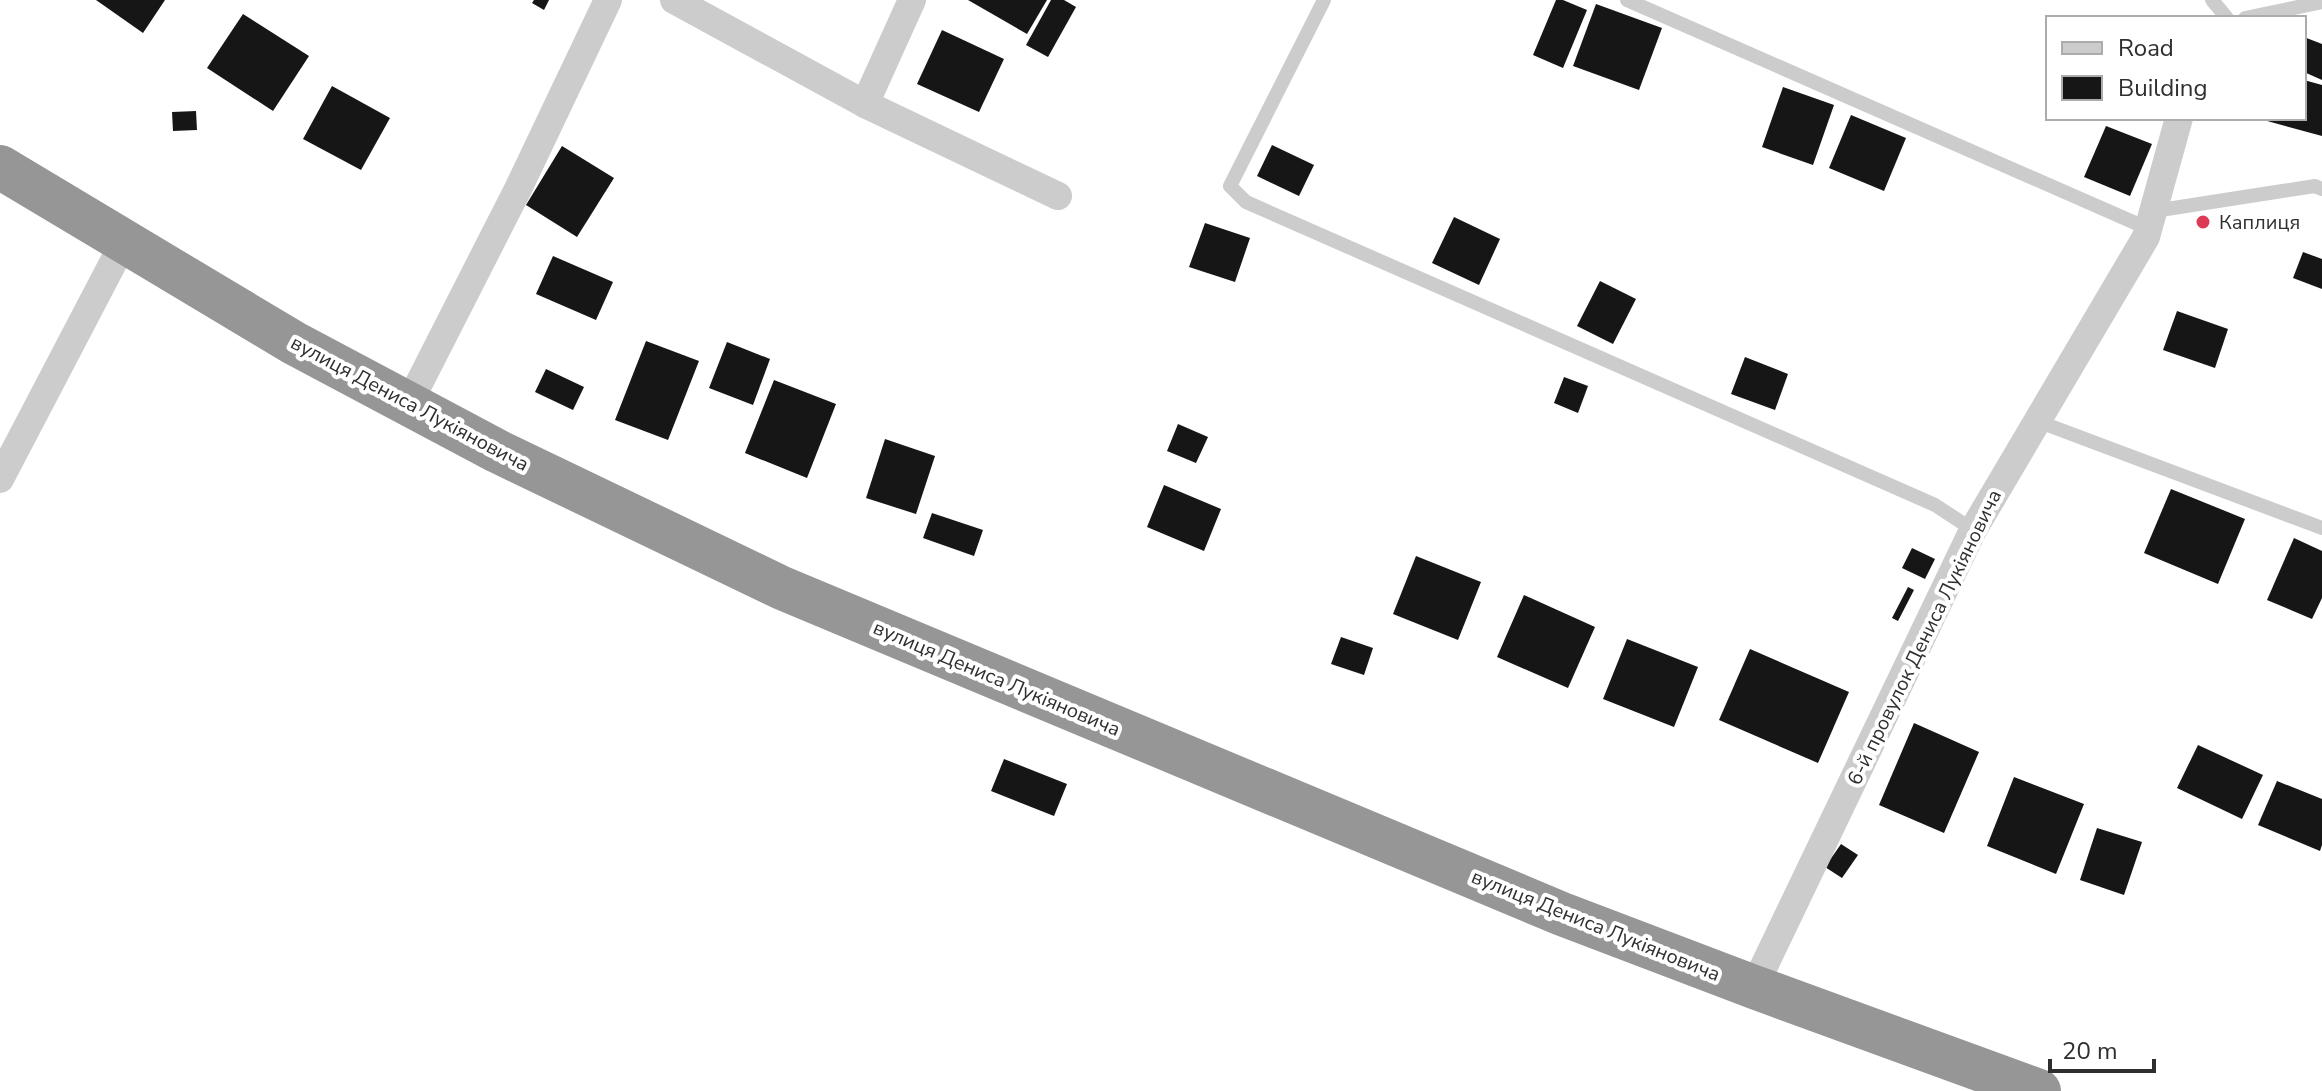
<svg xmlns="http://www.w3.org/2000/svg" width="2322" height="1091" viewBox="0 0 2322 1091" font-family="'Nunito Sans',sans-serif">
  <style>
    .building { fill: #161616 }
    .lines { fill: none; stroke-linecap: round; stroke-linejoin: round }
    .lane { stroke: #ccc; stroke-width: 14 }
    .street { stroke: #ccc; stroke-width: 28 }
    .highway { stroke: #969696; stroke-width: 44 }
    .poi-dot { fill: #dc3a55; stroke: #fff; stroke-width: 3 }
    .labels { text-anchor: middle; stroke-width: 8; stroke-linejoin: round; paint-order: stroke }
    .poi-label { font-size: 20px; fill: #2f2f2f; stroke: #fff; text-anchor: start }
    .street-label { font-size: 20px; fill: #2f2f2f; stroke: #fff }
  </style>
  <rect width="100%" height="100%" fill="#fff"/>
  <g class="building">
    <polygon points="96,0 165,0 143,33"/>
    <polygon points="534,0 549,0 544,10 532,3"/>
    <polygon points="968,0 1047,0 1027,34"/>
    <polygon points="1051,0 1064,0 1076,7 1048,57 1026,45"/>
    <polygon points="1556,0 1563,0 1587,10 1563,68 1533,55"/>
    <polygon points="1596,4 1662,28 1639,90 1573,66"/>
    <polygon points="243,14 309,56 273,111 207,68"/>
    <polygon points="942,30 1004,59 979,112 917,84"/>
    <polygon points="2304,37 2322,44 2322,80 2304,72"/>
    <polygon points="2304,80 2322,85 2322,136 2260,119 2304,118"/>
    <polygon points="332,86 390,118 361,170 303,139"/>
    <polygon points="1783,87 1834,105 1813,165 1762,147"/>
    <polygon points="196,111 197,130 173,131 172,112"/>
    <polygon points="1851,115 1906,138 1884,191 1829,168"/>
    <polygon points="2106,126 2152,144 2130,196 2084,177"/>
    <polygon points="1272,145 1314,165 1299,196 1257,176"/>
    <polygon points="562,146 614,178 577,237 526,205"/>
    <polygon points="2199,215 2209,219 2206,228 2196,225"/>
    <polygon points="1454,217 1500,239 1479,285 1432,263"/>
    <polygon points="1205,223 1250,238 1235,282 1189,267"/>
    <polygon points="2303,252 2322,259 2322,289 2293,278"/>
    <polygon points="553,256 613,282 596,320 536,294"/>
    <polygon points="1600,281 1636,299 1613,344 1577,326"/>
    <polygon points="2177,311 2228,329 2215,368 2163,350"/>
    <polygon points="646,341 699,361 668,440 615,420"/>
    <polygon points="727,342 770,359 753,405 709,388"/>
    <polygon points="1745,357 1788,374 1775,410 1731,394"/>
    <polygon points="546,369 584,387 573,410 535,392"/>
    <polygon points="1564,377 1588,386 1578,413 1554,403"/>
    <polygon points="774,380 836,404 807,478 745,453"/>
    <polygon points="1178,424 1208,437 1196,463 1167,451"/>
    <polygon points="885,439 935,456 916,514 866,498"/>
    <polygon points="1164,485 1221,509 1204,551 1147,527"/>
    <polygon points="2171,489 2245,519 2218,584 2144,553"/>
    <polygon points="932,513 983,530 974,556 923,538"/>
    <polygon points="2294,538 2322,551 2322,598 2312,619 2267,600"/>
    <polygon points="1912,548 1935,559 1925,579 1902,568"/>
    <polygon points="1416,556 1481,582 1458,640 1393,614"/>
    <polygon points="1908,587 1914,590 1898,621 1892,618"/>
    <polygon points="1524,595 1595,627 1568,688 1497,657"/>
    <polygon points="1341,637 1373,648 1364,675 1331,664"/>
    <polygon points="1627,639 1698,667 1674,727 1603,699"/>
    <polygon points="1750,649 1849,692 1818,763 1719,720"/>
    <polygon points="1914,723 1979,752 1944,833 1879,805"/>
    <polygon points="2198,745 2263,775 2242,819 2177,788"/>
    <polygon points="1004,759 1067,784 1054,816 991,791"/>
    <polygon points="2014,777 2084,804 2056,874 1987,846"/>
    <polygon points="2277,781 2322,799 2322,845 2320,851 2258,825"/>
    <polygon points="2097,828 2142,842 2124,895 2080,880"/>
    <polygon points="1841,844 1858,855 1842,878 1825,867"/>
  </g>
  <g class="lines">
    <g class="lane">
      <polyline points="1324,0 1230,186 1246,202 1935,505 1973,530"/>
      <polyline points="1627,0 2149,229"/>
      <polyline points="2212,0 2227,18"/>
      <polyline points="2245,18 2322,2"/>
      <polyline points="2154,211 2315,186 2322,189"/>
      <polyline points="2037,421 2322,528"/>
    </g>
    <g class="street">
      <polyline points="674,0 865,104 1058,196"/>
      <polyline points="865,104 912,0"/>
      <polyline points="409,403 518,189 608,0"/>
      <polyline points="0,479 125,240"/>
      <polyline points="1754,987 1973,530 2146,237 2179,118"/>
    </g>
    <polyline class="highway" points="0,167 294,343 497,451 782,588 1562,914 1754,987 2039,1091"/>
  </g>
  <circle class="poi-dot" cx="2203" cy="222" r="8"/>
  <g class="labels">
    <g class="poi-label">
      <text x="2219" y="229">Каплиця</text>
    </g>
    <g class="street-label">
      <text transform="translate(410 403) rotate(28)" y="7">вулиця Дениса Лукіяновича</text>
      <text transform="translate(1924 637) rotate(-64)" y="7">6-й провулок Дениса Лукіяновича</text>
      <text transform="translate(997 678) rotate(23)" y="7">вулиця Дениса Лукіяновича</text>
      <text transform="translate(1596 925) rotate(22)" y="7">вулиця Дениса Лукіяновича</text>
    </g>
  </g>
  <rect x="2046" y="16" width="260" height="104" fill="#ffffff" stroke="#acacac" stroke-width="2"/>
  <rect x="2062" y="42" width="40" height="12" fill="#cccccc" stroke="#acacac" stroke-width="2"/>
  <text x="2118" y="56" font-size="24" fill="#2f2f2f">Road</text>
  <rect x="2062" y="76" width="40" height="24" fill="#161616" stroke="#acacac" stroke-width="2"/>
  <text x="2118" y="96" font-size="24" fill="#2f2f2f">Building</text>
  <path d="M2050 1059v12h104v-12" fill="none" stroke="#2f2f2f" stroke-width="4"/>
  <text x="2062" y="1059" font-size="24" fill="#2f2f2f" stroke="#ffffff" stroke-width="6" paint-order="stroke">20 m</text>
</svg>
